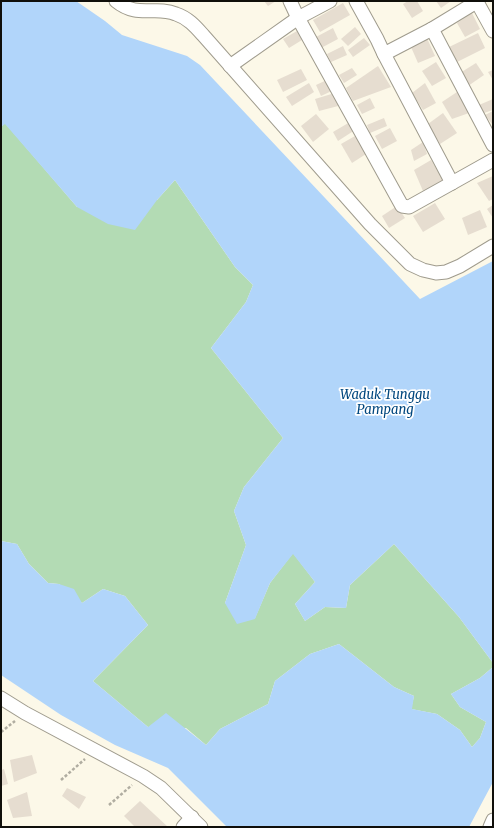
<svg xmlns="http://www.w3.org/2000/svg" width="494" height="828" viewBox="0 0 494 828" font-family="Merriweather,serif">
  <style>
    .green { fill: #b3dbb4 }
    .water { fill: #b1d5fa }
    .building { fill: #e6ddd0 }
    .lines { fill: none; stroke-linecap: round; stroke-linejoin: round }
    .street-casing { stroke: #9f9b8d; stroke-width: 15 }
    .path { stroke: #b0ada1; stroke-width: 2.5; stroke-dasharray: 3 2; stroke-linecap: butt }
    .street { stroke: #fff; stroke-width: 13 }
    .labels { text-anchor: middle; stroke-width: 3.5; stroke-linejoin: round; paint-order: stroke }
    .water-label { font-size: 13px; font-style: italic; fill: #00477e; stroke: #fff }
  </style>
  <rect width="100%" height="100%" fill="#fcf8e8"/>
  <polygon class="green" points="5,123 77,207 157,200 175,180 235,267 253,285 246,302 211,348 283,438 244,487 234,511 246,545 225,603 255,618 270,583 293,553 315,582 295,604 305,621 325,607 346,608 350,585 394,544 459,617 493,663 493,667 480,678 451,694 460,707 486,722 480,738 472,747 460,730 437,714 411,709 414,696 394,687 339,644 310,654 275,681 268,704 220,729 206,745 186,728 148,727 93,681 148,625 125,596 103,589 82,603 59,584 48,583 29,564 17,544 1,541 1,127"/>
  <g class="water">
    <polygon points="1,1 76,1 105,21 122,35 187,56 200,65 420,299 493,261 493,663 459,617 394,544 350,585 346,608 325,607 305,621 295,604 315,582 293,554 270,583 255,619 237,624 225,603 246,545 234,511 244,487 283,438 211,348 246,302 253,285 235,267 175,180 157,200 135,230 108,224 77,207 5,124 1,127"/>
    <polygon points="1,541 17,544 29,564 48,583 59,584 74,589 82,603 103,589 125,596 148,625 93,681 148,727 166,713 206,745 220,729 268,704 275,681 310,654 339,644 394,687 414,696 412,709 437,714 460,730 472,747 480,738 486,722 460,707 451,694 480,678 493,667 493,782 469,827 227,827 168,768 115,745 61,715 1,675"/>
  </g>
  <g class="building">
    <polygon points="264,1 276,1 268,6"/>
    <polygon points="408,1 417,1 423,11 412,18 403,4"/>
    <polygon points="436,1 451,1 441,8"/>
    <polygon points="343,3 350,15 320,32 313,20"/>
    <polygon points="472,13 480,29 465,37 457,23"/>
    <polygon points="355,27 361,34 348,46 341,39"/>
    <polygon points="333,28 338,39 321,48 316,37"/>
    <polygon points="297,31 302,40 289,48 283,39"/>
    <polygon points="478,33 485,48 455,63 447,48"/>
    <polygon points="426,36 435,56 418,63 411,47"/>
    <polygon points="364,38 370,45 353,57 348,50"/>
    <polygon points="343,46 347,55 331,62 327,54"/>
    <polygon points="436,62 446,78 432,86 422,71"/>
    <polygon points="476,63 484,75 468,86 460,73"/>
    <polygon points="378,66 391,87 353,101 346,88"/>
    <polygon points="352,68 357,75 344,83 339,75"/>
    <polygon points="301,69 307,80 283,92 277,80"/>
    <polygon points="493,70 493,80 488,72"/>
    <polygon points="331,78 336,89 321,96 316,85"/>
    <polygon points="309,83 314,92 292,106 286,97"/>
    <polygon points="425,83 436,103 423,110 412,93"/>
    <polygon points="460,90 469,113 452,119 442,102"/>
    <polygon points="338,92 342,105 319,111 315,99"/>
    <polygon points="370,98 375,108 362,114 357,105"/>
    <polygon points="493,99 493,110 484,113 479,105"/>
    <polygon points="493,111 493,123 492,124 485,115"/>
    <polygon points="443,113 457,133 440,144 428,124"/>
    <polygon points="316,114 329,129 313,142 301,126"/>
    <polygon points="384,118 387,126 370,133 367,125"/>
    <polygon points="350,122 355,130 338,141 333,132"/>
    <polygon points="390,128 397,141 382,149 375,136"/>
    <polygon points="355,136 366,154 352,163 341,144"/>
    <polygon points="423,142 427,154 414,161 411,150"/>
    <polygon points="431,160 444,181 423,191 414,170"/>
    <polygon points="493,176 493,199 489,201 477,183"/>
    <polygon points="435,203 445,219 423,232 413,216"/>
    <polygon points="493,205 493,218 487,209"/>
    <polygon points="397,206 405,218 389,228 382,216"/>
    <polygon points="480,210 487,227 468,235 462,218"/>
    <polygon points="32,755 37,773 14,782 10,760"/>
    <polygon points="4,769 8,784 1,786 1,770"/>
    <polygon points="67,788 86,797 79,809 62,796"/>
    <polygon points="27,792 32,816 13,818 7,800"/>
    <polygon points="140,801 168,827 135,827 124,816"/>
  </g>
  <g class="lines">
    <g class="street-casing">
      <g id="street">
        <path d="M 116,1 C 138,19 155,5 176,14 C 188,18 195,26 203,35 L 370,224 L 410,264 L 423,270 L 436,273 L 446,272 L 460,266 L 493,246"/>
        <polyline points="290,1 298,18 402,206 409,207 452,183"/>
        <polyline points="356,1 377,39 384,54 432,29 478,1"/>
        <polyline points="477,2 493,31"/>
        <polyline points="432,29 493,145"/>
        <polyline points="384,54 452,183 493,160"/>
        <polyline points="230,66 298,18 330,1"/>
        <polyline points="1,698 25,713 143,776 161,788 201,827"/>
        <polyline points="183,827 192,817"/>
        <polyline points="490,827 493,820"/>
      </g>
    </g>
    <g class="path">
      <polyline points="1,732 15,721"/>
      <polyline points="61,780 85,759"/>
      <polyline points="109,805 132,785"/>
    </g>
    <use href="#street" class="street"/>
  </g>
  <g class="labels">
    <g class="water-label">
      <text x="385" y="399">Waduk Tunggu<tspan x="385" dy="15">Pampang</tspan></text>
    </g>
  </g>
  <rect width="494" height="828" fill="none" stroke="#100f0a" stroke-width="4"/>
</svg>
